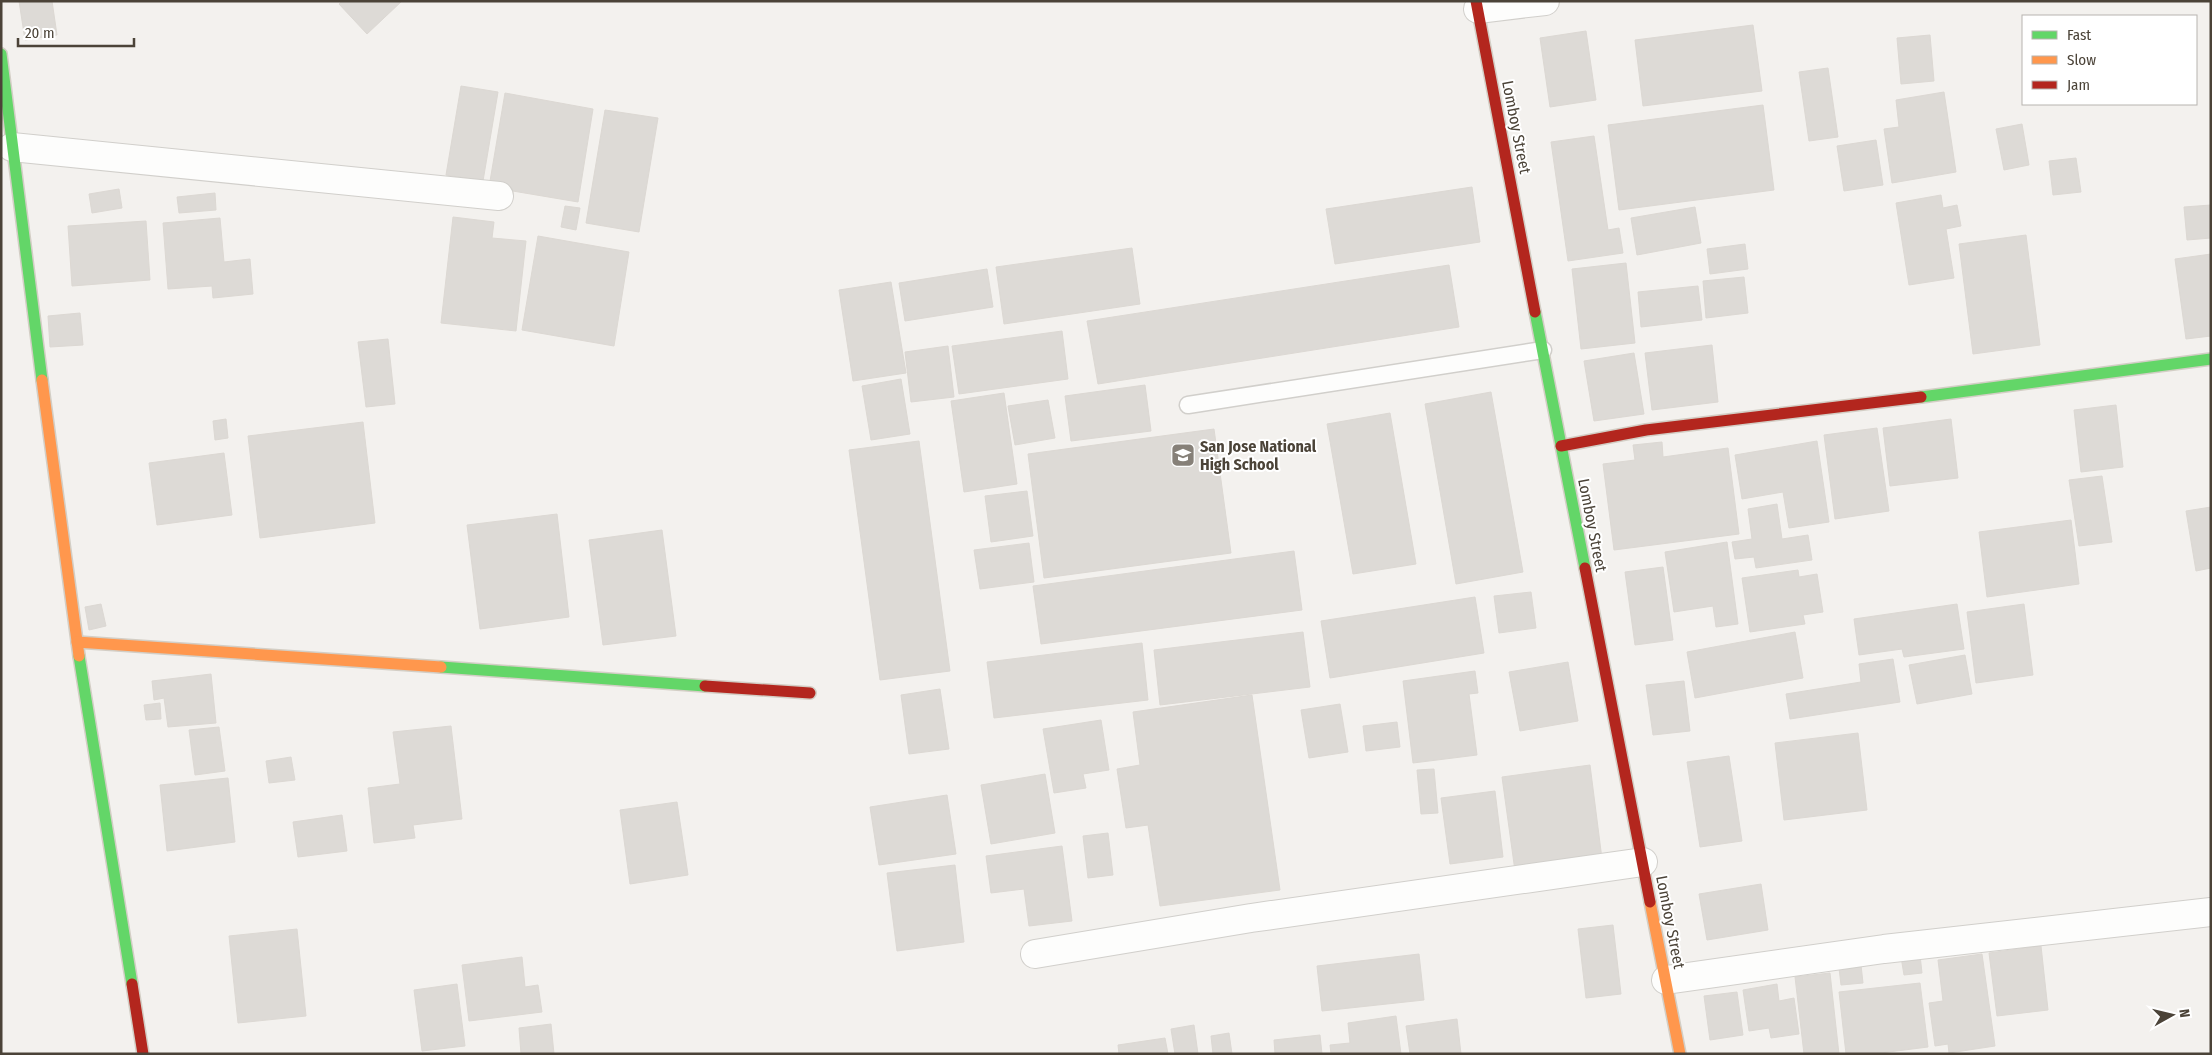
<svg xmlns="http://www.w3.org/2000/svg" width="2212" height="1055" viewBox="0 0 2212 1055" font-family="'Fira Sans Condensed',sans-serif">
  <style>
    .building { fill: #dddad6; stroke: #dcd8d3 }
    .lines { fill: none; stroke-linecap: round; stroke-linejoin: round }
    .lane-casing { stroke: #d1cfcb; stroke-width: 19 }
    .street-casing { stroke: #d1cfcb; stroke-width: 30 }
    .fast-casing { stroke: #d3cec5; stroke-width: 14 }
    .slow-casing { stroke: #d3cec5; stroke-width: 14 }
    .jam-casing { stroke: #d3cec5; stroke-width: 14 }
    .lane { stroke: #fdfdfc; stroke-width: 16 }
    .street { stroke: #fdfdfc; stroke-width: 28 }
    .fast { stroke: #63d668; stroke-width: 11 }
    .slow { stroke: #ff974d; stroke-width: 11 }
    .jam { stroke: #b3261e; stroke-width: 11 }
    .labels { text-anchor: middle; stroke-width: 4; stroke-linejoin: round; paint-order: stroke }
    .street-label { font-size: 16px; fill: #4b4338; stroke: #fff }
    .poi-label { font-size: 16px; font-weight: bold; fill: #4b4338; stroke: #fff; text-anchor: start }
  </style>
  <rect width="100%" height="100%" fill="#f3f1ee"/>
  <g class="building">
    <polygon points="19,1 52,1 57,35 25,40"/>
    <polygon points="342,1 402,1 367,34 339,4"/>
    <polygon points="1753,25 1762,91 1643,106 1635,40"/>
    <polygon points="1586,31 1596,100 1550,107 1540,38"/>
    <polygon points="1930,35 1934,81 1901,84 1897,38"/>
    <polygon points="1828,68 1838,137 1809,141 1799,72"/>
    <polygon points="461,86 498,92 483,181 446,175"/>
    <polygon points="1944,92 1956,172 1892,183 1884,129 1899,127 1896,100"/>
    <polygon points="505,93 593,109 578,202 489,187"/>
    <polygon points="1763,105 1774,190 1619,210 1608,125"/>
    <polygon points="605,110 658,118 639,232 586,223"/>
    <polygon points="2022,124 2029,165 2004,170 1996,129"/>
    <polygon points="1594,136 1608,230 1619,228 1623,253 1568,261 1551,142"/>
    <polygon points="1876,140 1883,185 1844,191 1837,146"/>
    <polygon points="2076,158 2081,192 2053,195 2049,161"/>
    <polygon points="1472,187 1480,242 1335,264 1326,209"/>
    <polygon points="119,189 122,208 92,213 89,194"/>
    <polygon points="215,193 216,210 179,213 177,197"/>
    <polygon points="1941,195 1943,208 1957,205 1961,226 1946,229 1954,278 1909,285 1896,203"/>
    <polygon points="2211,205 2211,238 2187,240 2184,207"/>
    <polygon points="565,206 580,208 576,230 561,227"/>
    <polygon points="1695,207 1701,243 1637,255 1631,218"/>
    <polygon points="453,217 494,222 492,238 526,241 516,331 441,323"/>
    <polygon points="220,218 224,262 250,259 253,294 213,298 212,286 168,289 163,223"/>
    <polygon points="146,221 150,280 72,286 68,226"/>
    <polygon points="2026,235 2040,345 1973,354 1959,244"/>
    <polygon points="538,236 629,252 614,346 522,330"/>
    <polygon points="1745,244 1748,269 1710,274 1707,249"/>
    <polygon points="1132,248 1140,304 1004,324 996,267"/>
    <polygon points="2211,254 2211,336 2186,339 2175,259"/>
    <polygon points="1626,263 1635,343 1581,349 1572,269"/>
    <polygon points="1449,265 1459,327 1098,384 1087,321"/>
    <polygon points="987,269 993,307 905,321 899,283"/>
    <polygon points="1744,277 1748,313 1706,318 1703,281"/>
    <polygon points="891,282 906,373 853,381 839,290"/>
    <polygon points="1698,286 1702,320 1641,327 1638,292"/>
    <polygon points="80,313 83,345 50,347 48,316"/>
    <polygon points="1062,331 1068,379 959,394 952,346"/>
    <polygon points="388,339 395,404 366,407 358,342"/>
    <polygon points="1712,345 1718,402 1652,410 1645,353"/>
    <polygon points="948,346 954,397 911,402 905,352"/>
    <polygon points="1634,353 1644,414 1594,421 1584,361"/>
    <polygon points="901,379 910,434 871,440 862,386"/>
    <polygon points="1145,385 1151,431 1071,441 1065,396"/>
    <polygon points="1491,392 1523,572 1456,584 1425,404"/>
    <polygon points="1004,393 1017,484 964,492 951,401"/>
    <polygon points="1048,400 1055,438 1015,445 1008,406"/>
    <polygon points="2116,405 2123,467 2081,472 2074,410"/>
    <polygon points="1390,413 1416,564 1353,574 1327,424"/>
    <polygon points="226,419 228,438 215,440 213,421"/>
    <polygon points="1951,419 1958,478 1890,486 1883,428"/>
    <polygon points="363,422 375,523 260,538 248,436"/>
    <polygon points="1877,428 1889,511 1835,519 1824,435"/>
    <polygon points="1214,429 1231,553 1044,578 1028,454"/>
    <polygon points="919,441 950,671 880,680 849,450"/>
    <polygon points="1817,441 1829,522 1789,528 1783,492 1742,499 1735,455"/>
    <polygon points="1662,442 1663,457 1728,448 1739,534 1614,550 1603,464 1635,460 1633,445"/>
    <polygon points="224,453 232,515 157,525 149,463"/>
    <polygon points="2102,476 2112,542 2079,546 2069,480"/>
    <polygon points="1027,491 1033,536 991,542 985,496"/>
    <polygon points="1777,504 1782,539 1808,535 1812,560 1756,568 1754,557 1735,559 1732,542 1752,539 1748,509"/>
    <polygon points="2211,507 2211,568 2196,571 2186,511"/>
    <polygon points="557,514 569,617 480,629 467,525"/>
    <polygon points="2071,520 2079,584 1987,597 1979,532"/>
    <polygon points="662,530 676,636 603,645 589,540"/>
    <polygon points="1727,542 1738,624 1716,627 1713,606 1674,612 1665,552"/>
    <polygon points="1029,543 1034,582 980,589 974,550"/>
    <polygon points="1294,551 1302,610 1041,644 1033,586"/>
    <polygon points="1663,567 1673,640 1635,645 1625,572"/>
    <polygon points="1798,570 1799,577 1817,574 1823,612 1803,615 1805,624 1750,632 1742,578"/>
    <polygon points="1531,592 1536,628 1499,633 1494,596"/>
    <polygon points="1475,597 1484,653 1330,678 1321,621"/>
    <polygon points="101,604 106,626 89,630 85,607"/>
    <polygon points="1957,604 1964,649 1904,657 1902,649 1859,655 1854,619"/>
    <polygon points="2024,604 2033,675 1976,683 1967,612"/>
    <polygon points="1303,632 1310,687 1160,705 1154,650"/>
    <polygon points="1795,632 1803,678 1695,698 1687,652"/>
    <polygon points="1142,643 1148,700 994,718 987,662"/>
    <polygon points="1965,655 1972,694 1917,704 1909,665"/>
    <polygon points="1893,659 1900,702 1790,719 1786,694 1861,682 1859,664"/>
    <polygon points="1568,662 1578,721 1520,731 1509,672"/>
    <polygon points="1475,671 1478,693 1469,694 1477,755 1413,763 1403,681"/>
    <polygon points="211,674 216,723 168,727 164,698 154,700 152,681"/>
    <polygon points="1684,681 1690,731 1653,735 1646,685"/>
    <polygon points="940,689 949,749 909,754 901,695"/>
    <polygon points="1252,695 1280,890 1160,906 1148,825 1126,828 1117,769 1140,765 1133,712"/>
    <polygon points="160,703 161,719 146,720 144,705"/>
    <polygon points="1340,704 1348,752 1309,758 1301,710"/>
    <polygon points="1101,720 1109,770 1083,774 1086,788 1054,793 1043,729"/>
    <polygon points="1397,722 1400,747 1366,751 1363,726"/>
    <polygon points="451,726 462,819 413,825 415,838 374,843 368,788 400,784 393,732"/>
    <polygon points="219,727 225,771 195,775 189,730"/>
    <polygon points="1858,733 1867,810 1784,820 1775,743"/>
    <polygon points="1729,756 1742,841 1700,847 1687,762"/>
    <polygon points="291,757 295,780 269,783 266,761"/>
    <polygon points="1590,765 1602,859 1515,871 1502,777"/>
    <polygon points="1434,769 1438,813 1421,814 1417,770"/>
    <polygon points="1045,774 1055,833 991,844 981,785"/>
    <polygon points="228,778 235,842 167,851 160,785"/>
    <polygon points="1495,791 1503,857 1450,864 1441,798"/>
    <polygon points="947,795 956,854 879,865 870,807"/>
    <polygon points="677,802 688,875 630,884 620,810"/>
    <polygon points="342,815 347,851 298,857 293,822"/>
    <polygon points="1108,833 1113,875 1088,878 1083,836"/>
    <polygon points="1062,846 1072,921 1029,926 1024,889 991,893 986,856"/>
    <polygon points="955,865 964,942 897,951 887,873"/>
    <polygon points="1761,884 1768,930 1707,940 1699,894"/>
    <polygon points="1613,925 1621,994 1586,998 1578,929"/>
    <polygon points="297,929 306,1016 238,1023 229,936"/>
    <polygon points="2041,946 2048,1010 1997,1016 1989,953"/>
    <polygon points="1419,954 1424,1000 1322,1011 1317,966"/>
    <polygon points="1982,954 1995,1046 1949,1053 1948,1044 1935,1046 1929,1003 1943,1001 1938,960"/>
    <polygon points="1920,955 1922,973 1904,975 1901,957"/>
    <polygon points="522,957 525,987 538,985 542,1012 469,1021 462,965"/>
    <polygon points="1861,965 1863,983 1841,985 1839,968"/>
    <polygon points="1830,973 1839,1054 1804,1054 1795,977"/>
    <polygon points="1920,983 1928,1047 1873,1054 1846,1054 1839,992"/>
    <polygon points="457,984 465,1046 422,1051 414,990"/>
    <polygon points="1777,984 1779,1001 1794,998 1799,1034 1771,1038 1769,1028 1749,1031 1743,990"/>
    <polygon points="1737,992 1743,1035 1710,1040 1704,996"/>
    <polygon points="1396,1016 1401,1054 1331,1054 1330,1045 1350,1043 1348,1023"/>
    <polygon points="1457,1019 1461,1054 1410,1054 1406,1026"/>
    <polygon points="551,1024 554,1054 521,1054 519,1028"/>
    <polygon points="1194,1025 1198,1054 1175,1054 1171,1029"/>
    <polygon points="1229,1033 1232,1054 1213,1054 1211,1036"/>
    <polygon points="1320,1035 1322,1054 1275,1054 1274,1040"/>
    <polygon points="1165,1038 1168,1054 1119,1054 1118,1045"/>
  </g>
  <g class="lines">
    <g class="lane-casing">
      <polyline id="lane" points="1188,405 1543,350"/>
    </g>
    <g class="street-casing">
      <g id="street">
        <polyline points="1478,9 1545,1"/>
        <polyline points="12,147 499,196"/>
        <polyline points="1035,954 1251,918 1643,862"/>
        <polyline points="1666,980 1884,949 2211,912"/>
      </g>
    </g>
    <g class="fast-casing">
      <g id="fast">
        <polyline points="1,54 42,380"/>
        <polyline points="1535,312 1585,568"/>
        <polyline points="1921,397 2211,359"/>
        <polyline points="79,656 132,984"/>
        <polyline points="441,667 705,686"/>
      </g>
    </g>
    <g class="slow-casing">
      <g id="slow">
        <polyline points="42,380 79,656"/>
        <polyline points="77,642 441,667"/>
        <polyline points="1650,902 1680,1054"/>
      </g>
    </g>
    <g class="jam-casing">
      <g id="jam">
        <polyline points="1476,1 1535,312"/>
        <polyline points="1561,446 1646,430 1921,397"/>
        <polyline points="1585,568 1650,902"/>
        <polyline points="705,686 810,693"/>
        <polyline points="132,984 143,1054"/>
      </g>
    </g>
    <use href="#lane" class="lane"/>
    <use href="#street" class="street"/>
    <use href="#fast" class="fast"/>
    <use href="#slow" class="slow"/>
    <use href="#jam" class="jam"/>
  </g>
  <defs>
    <g id="school-square" transform="scale(1.25)"><rect x="-9" y="-9" width="18" height="18" rx="4" fill="#868078" stroke="#fff"/><path d="M0-5L7-2L0 1L-7-2ZM-4 1L0 2.5L4 1V4Q0 6-4 4Z" fill="#fff"/></g>
  </defs>
  <g fill-rule="evenodd">
    <use href="#school-square" x="1183" y="455"/>
  </g>
  <g class="labels">
    <g class="street-label">
      <text transform="translate(1517 127) rotate(79)" y="6">Lomboy Street</text>
      <text transform="translate(1593 525) rotate(79)" y="6">Lomboy Street</text>
      <text transform="translate(1671 922) rotate(79)" y="6">Lomboy Street</text>
    </g>
    <g class="poi-label">
      <text x="1200" y="452">San Jose National<tspan x="1200" dy="18">High School</tspan></text>
    </g>
  </g>
  <rect width="2212" height="1055" fill="none" stroke="#4b4338" stroke-width="5"/>
  <rect x="2022" y="15" width="175" height="90" fill="#ffffff" stroke="#b7b4af"/>
  <rect x="2032" y="31" width="25" height="8" fill="#63d668" stroke="#b7b4af"/>
  <text x="2067" y="40" font-size="15" fill="#4b4338">Fast</text>
  <rect x="2032" y="56" width="25" height="8" fill="#ff974d" stroke="#b7b4af"/>
  <text x="2067" y="65" font-size="15" fill="#4b4338">Slow</text>
  <rect x="2032" y="81" width="25" height="8" fill="#b3261e" stroke="#b7b4af"/>
  <text x="2067" y="90" font-size="15" fill="#4b4338">Jam</text>
  <g transform="translate(2172 1015) rotate(82)" stroke="#ffffff" stroke-width="4" paint-order="stroke">
  <path d="M0-4L9 19L0 12L-9 19Z" fill="#4b4338"/>
  <text y="-8" font-size="14" font-weight="bold" text-anchor="middle" fill="#4b4338">N</text>
  </g>
  <path d="M18 38v8h116v-8" fill="none" stroke="#4b4338" stroke-width="2.5"/>
  <text x="25" y="38" font-size="15" fill="#4b4338" stroke="#ffffff" stroke-width="4" paint-order="stroke">20 m</text>
</svg>
